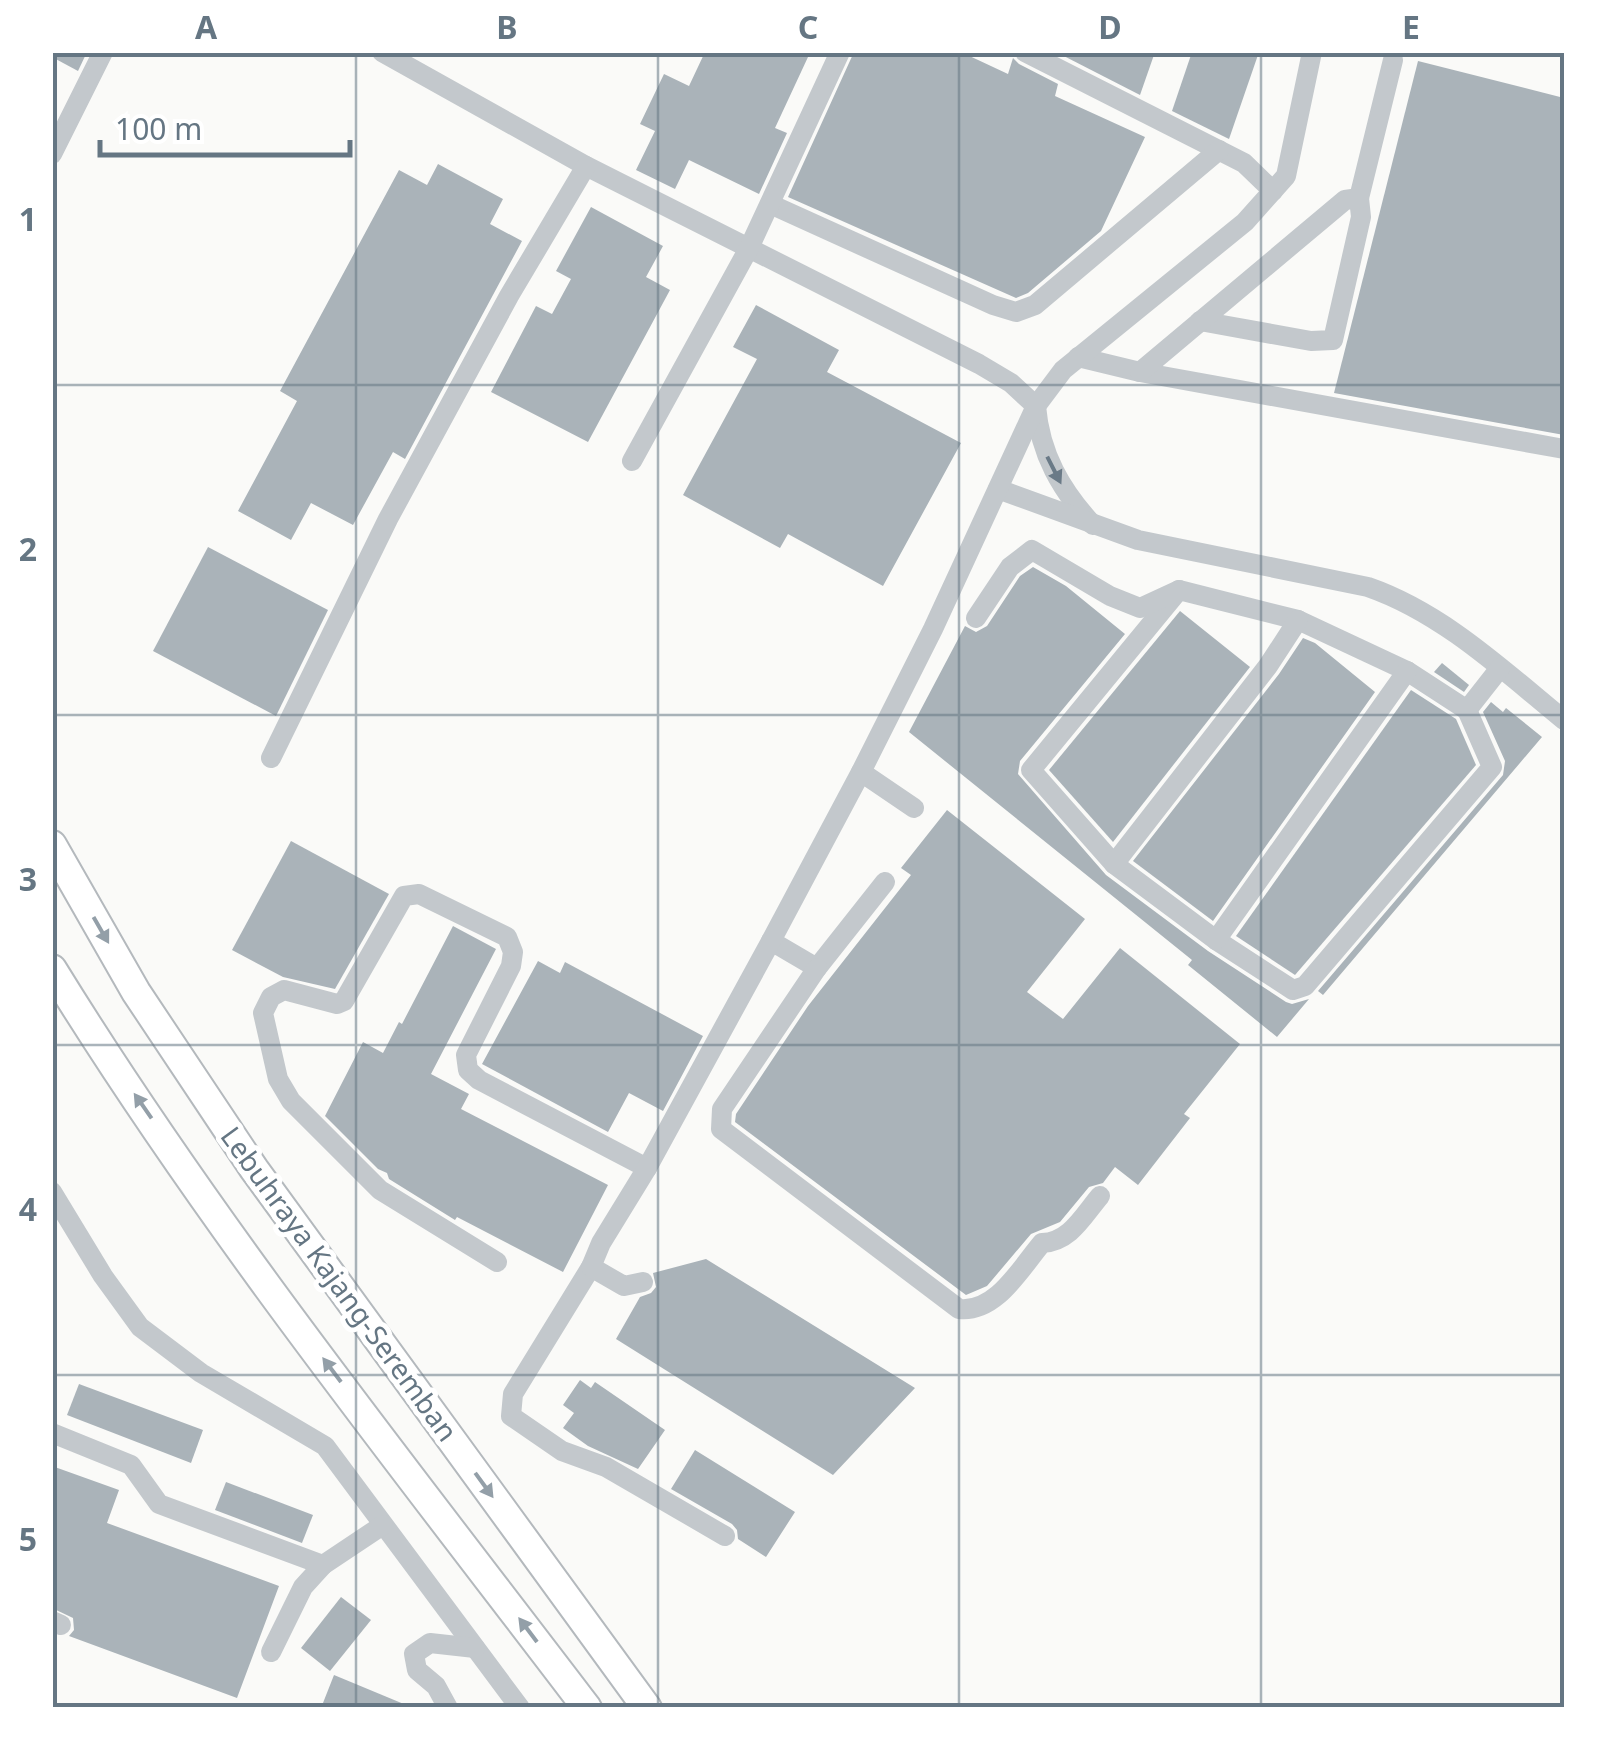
<svg xmlns="http://www.w3.org/2000/svg" width="1617" height="1760" viewBox="0 0 1617 1760" font-family="'Noto Sans',sans-serif">
  <style>
    .building { fill: #aab3b9 }
    .lines { fill: none; stroke-linecap: round; stroke-linejoin: round }
    .highway-casing { stroke: #b4b9bd; stroke-width: 32 }
    .minor { stroke: #c3c8cc; stroke-width: 20 }
    .highway { stroke: #fff; stroke-width: 28 }
    .oneway { fill: #6a7a87 }
    .oneway2 { fill: #939fa8 }
    .grid { fill: none; stroke: #657683; stroke-width: 2.5; stroke-opacity: 0.55 }
    .labels { text-anchor: middle; stroke-width: 10; stroke-linejoin: round; paint-order: stroke }
    .street-label { font-size: 28px; fill: #657683; stroke: #fff }
    .neatline { fill: none; stroke: #657683; stroke-width: 4 }
    .grid-label { font-size: 32px; text-anchor: middle; font-weight: bold; fill: #657683 }
  </style>
  <rect width="100%" height="100%" fill="#fafaf8"/>
  <g class="building">
    <polygon points="52,52 87,52 78,71 52,57"/>
    <polygon points="705,52 799,52 808,57 775,128 787,133 759,194 689,160 675,189 636,170 655,131 640,124 664,74 689,86"/>
    <polygon points="854,52 961,52 1008,74 1013,58 1019,64 1058,84 1055,96 1145,137 1101,231 1028,293 1016,298 788,197"/>
    <polygon points="1056,52 1155,52 1140,95"/>
    <polygon points="1192,52 1259,52 1229,139 1172,111"/>
    <polygon points="1418,61 1564,98 1564,435 1334,393"/>
    <polygon points="438,164 503,199 490,224 522,241 405,459 393,452 353,525 311,503 291,540 238,511 297,401 280,391 399,170 427,185"/>
    <polygon points="591,207 663,246 646,277 670,290 588,442 491,392 536,306 552,314 571,279 556,271"/>
    <polygon points="756,305 839,350 827,372 961,443 883,586 788,534 780,548 683,495 757,359 733,347"/>
    <polygon points="208,547 328,610 276,716 153,651"/>
    <polygon points="1033,567 1066,586 1125,634 1020,761 1018,774 1106,875 1208,951 1286,1002 1292,1004 1309,999 1277,1037 1188,965 1192,960 909,732 965,626 976,632 987,626 1020,576"/>
    <polygon points="1180,611 1250,667 1113,842 1049,770"/>
    <polygon points="1303,638 1315,643 1375,692 1213,921 1133,861 1279,674"/>
    <polygon points="1442,663 1469,685 1464,692 1434,672"/>
    <polygon points="1411,690 1456,719 1476,765 1295,975 1236,936"/>
    <polygon points="1491,702 1503,712 1506,708 1542,737 1323,995 1318,991 1503,775 1505,761 1483,712"/>
    <polygon points="947,810 1085,919 1027,992 1063,1019 1120,948 1240,1044 1184,1114 1190,1118 1138,1185 1115,1167 1103,1183 1089,1187 1060,1222 1031,1234 987,1286 966,1295 735,1122 736,1114 808,1006 911,875 901,868"/>
    <polygon points="291,841 389,894 335,989 283,977 232,950"/>
    <polygon points="453,926 496,949 431,1074 469,1094 461,1109 608,1185 563,1272 457,1217 455,1220 389,1179 387,1173 378,1169 325,1116 363,1042 383,1053 399,1022 402,1024"/>
    <polygon points="538,961 560,973 565,962 703,1036 663,1111 629,1093 608,1132 482,1064"/>
    <polygon points="706,1259 915,1388 833,1475 616,1339 640,1297 651,1293 656,1287 653,1273"/>
    <polygon points="580,1380 591,1388 595,1382 665,1430 638,1469 588,1446 563,1428 574,1413 563,1405"/>
    <polygon points="79,1384 203,1430 191,1463 67,1415"/>
    <polygon points="695,1450 795,1512 766,1557 738,1539 737,1530 732,1524 671,1489"/>
    <polygon points="52,1466 119,1490 107,1523 279,1586 237,1698 69,1636 74,1630 73,1618 52,1608"/>
    <polygon points="226,1482 313,1515 302,1543 215,1510"/>
    <polygon points="341,1597 371,1620 330,1671 301,1648"/>
    <polygon points="334,1675 411,1707 411,1708 321,1708"/>
  </g>
  <g class="lines">
    <g class="highway-casing">
      <g id="highway">
        <polyline points="52,845 136,992 254,1169 647,1708"/>
        <path d="M 52,969 C 211,1227 403,1466 587,1708"/>
      </g>
    </g>
    <g class="minor">
      <path d="M 382,52 L 586,166 L 979,364 L 1011,383 L 1036,406 C 1040,454 1061,490 1093,525"/>
      <polyline points="1025,52 1244,163 1273,191"/>
      <polyline points="52,154 103,52"/>
      <polyline points="770,204 993,305 1016,312 1035,305 1219,150"/>
      <polyline points="1200,321 1311,341 1333,340 1361,217 1359,198"/>
      <polyline points="1078,357 1140,372 1564,449"/>
      <polyline points="1140,372 1345,200 1359,198 1393,60"/>
      <polyline points="632,461 749,248 840,52"/>
      <path d="M 998,489 L 1138,540 L 1368,587 C 1443,613 1504,671 1564,720"/>
      <polyline points="1179,590 1031,770 1114,864 1216,940 1293,990 1305,986 1492,767 1467,710"/>
      <polyline points="976,618 1010,567 1032,550 1110,596 1140,608 1179,590 1298,620 1407,671 1467,710 1500,668"/>
      <polyline points="271,758 388,519 509,296 586,166"/>
      <polyline points="861,772 914,808"/>
      <polyline points="1114,864 1268,666 1298,620"/>
      <polyline points="1216,940 1407,671"/>
      <polyline points="771,941 817,968 885,882"/>
      <path d="M 817,968 L 722,1109 L 721,1129 L 959,1309 C 996,1313 1020,1269 1042,1243 C 1070,1242 1083,1216 1100,1196"/>
      <polyline points="52,1192 103,1276 140,1327 201,1373 325,1446 520,1708"/>
      <polyline points="497,1262 380,1190 291,1101 278,1079 263,1013 271,997 284,990 337,1004 344,1001 404,896 419,894 507,937 513,952 511,966 466,1055 468,1070 479,1080 647,1168"/>
      <polyline points="591,1267 513,1394 511,1416 562,1451 606,1467 725,1536"/>
      <polyline points="643,1282 624,1286 591,1267 601,1243 647,1168 771,941 861,772 933,629 1036,406 1063,370 1245,222 1286,176 1312,52"/>
      <polyline points="52,1433 131,1465 159,1504 323,1565 383,1525"/>
      <polyline points="52,1621 61,1625"/>
      <polyline points="271,1652 303,1587 323,1565"/>
      <polyline points="448,1708 436,1686 417,1670 414,1654 430,1643 475,1648"/>
    </g>
    <use href="#highway" class="highway"/>
  </g>
  <defs><path id="oneway-solid" d="M-6-.8H1V-3.2L6.5 0L1 3.2V.8H-6Z" transform="scale(2.5)"/></defs>
  <use class="oneway" href="#oneway-solid" transform="translate(1054 470) rotate(63)"/>
  <g class="oneway2">
    <use href="#oneway-solid" transform="translate(101 930) rotate(60)"/>
    <use href="#oneway-solid" transform="translate(143 1106) rotate(-125)"/>
    <use href="#oneway-solid" transform="translate(332 1370) rotate(-127)"/>
    <use href="#oneway-solid" transform="translate(484 1485) rotate(54)"/>
    <use href="#oneway-solid" transform="translate(528 1630) rotate(-127)"/>
  </g>
  <path class="grid" d="M 356,52 L 356,1708M 658,52 L 658,1708M 959,52 L 959,1708M 1261,52 L 1261,1708M 52,385 L 1564,385M 52,715 L 1564,715M 52,1045 L 1564,1045M 52,1375 L 1564,1375"/>
  <g class="labels">
    <g class="street-label">
      <text transform="translate(339 1284) rotate(54)" y="10">Lebuhraya Kajang-Seremban</text>
    </g>
  </g>
  <rect width="1617" height="1760" fill="none" stroke="#ffffff" stroke-width="110"/>
  <path d="M100 140v15h250v-15" fill="none" stroke="#657683" stroke-width="5"/>
  <text x="115" y="140" font-size="30" fill="#657683" stroke="#ffffff" stroke-width="8" paint-order="stroke">100 m</text>
  <rect x="55" y="55" width="1507" height="1650" class="neatline"/>
  <g class="grid-label">
    <text x="206" y="39">A</text>
    <text x="507" y="39">B</text>
    <text x="808" y="39">C</text>
    <text x="1110" y="39">D</text>
    <text x="1411" y="39">E</text>
    <text x="28" y="231">1</text>
    <text x="28" y="561">2</text>
    <text x="28" y="891">3</text>
    <text x="28" y="1221">4</text>
    <text x="28" y="1551">5</text>
  </g>
</svg>
